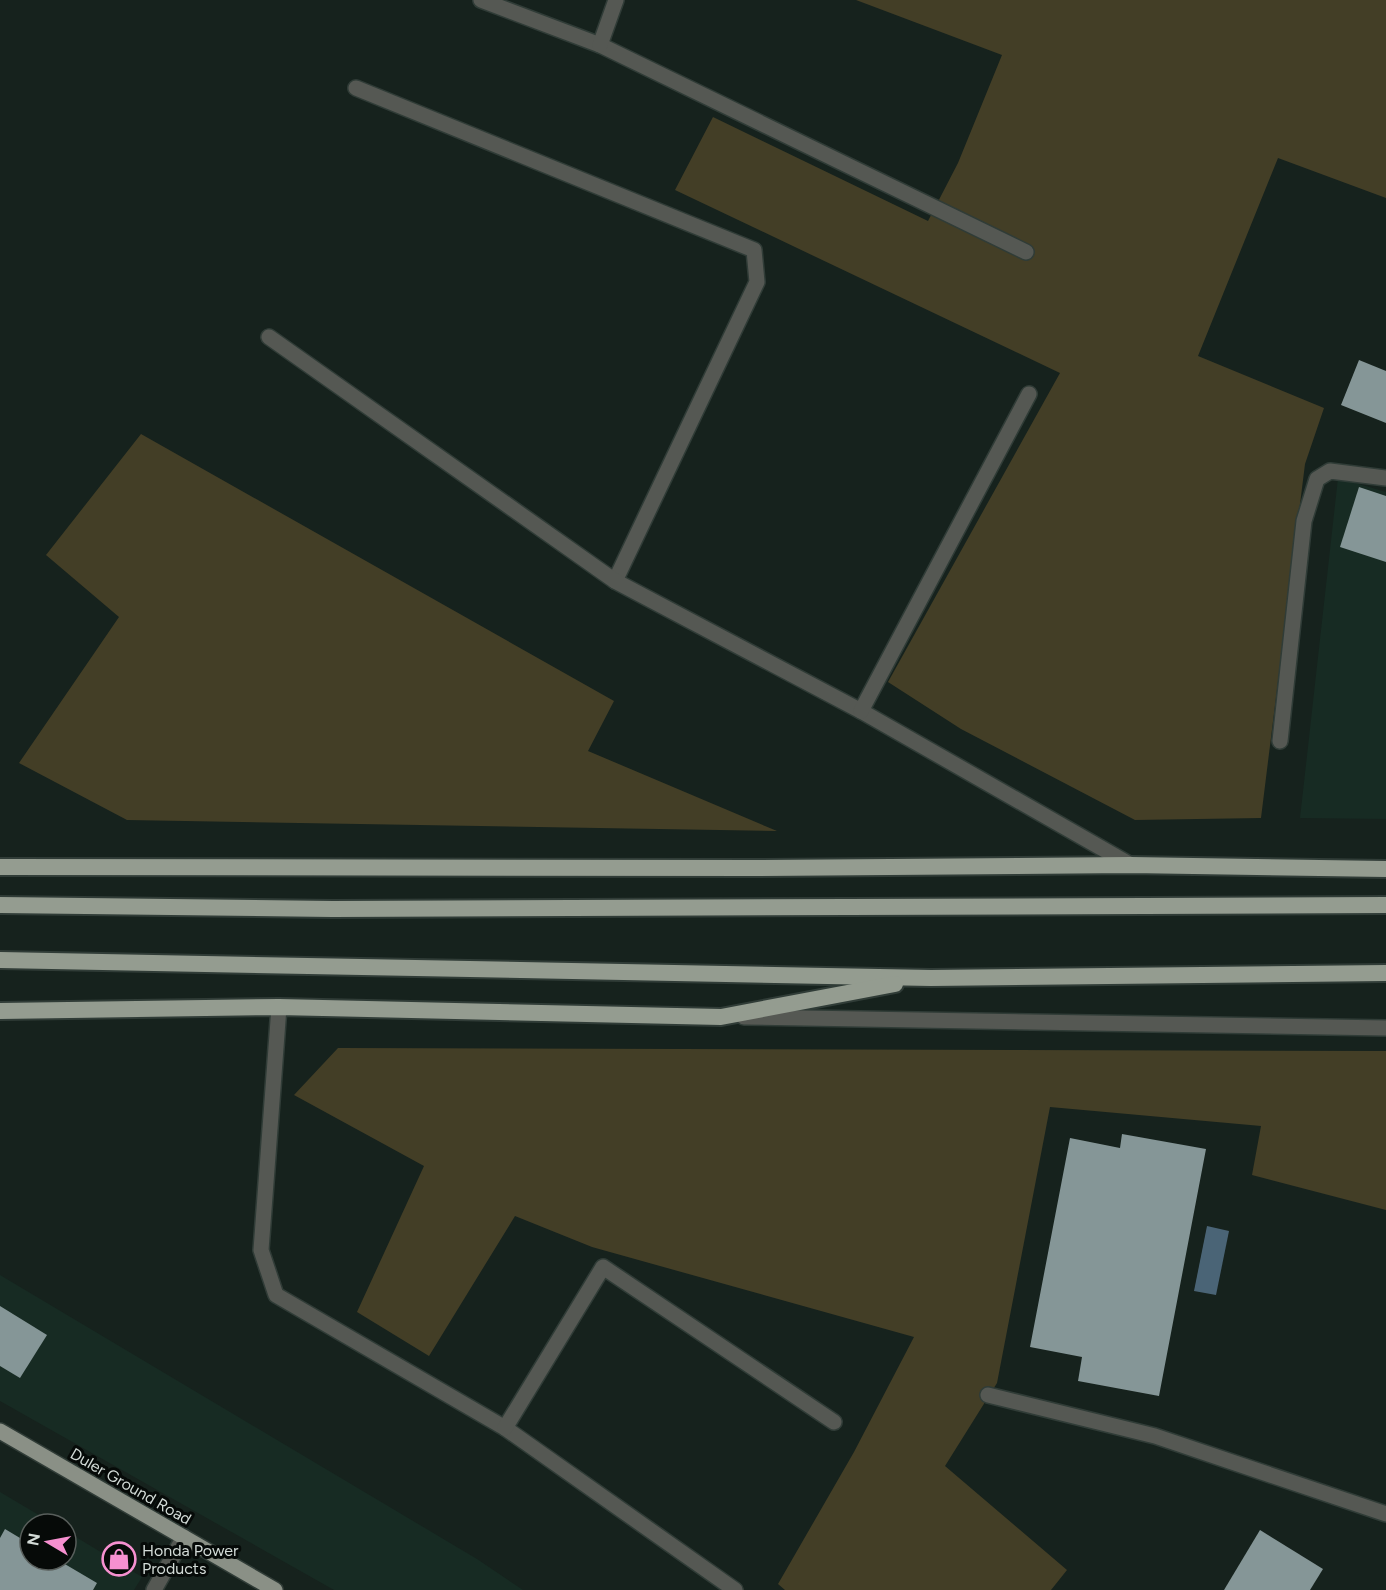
<svg xmlns="http://www.w3.org/2000/svg" width="1386" height="1590" viewBox="0 0 1386 1590" font-family="Figtree,sans-serif">
  <style>
    .built { fill: #172b23 }
    .green { fill: #433e26 }
    .water { fill: #4a6476 }
    .building { fill: #859697 }
    .lines { fill: none; stroke-linecap: round; stroke-linejoin: round }
    .minor-casing { stroke: #303c37; stroke-width: 18 }
    .tertiary-casing { stroke: #303c37; stroke-width: 18 }
    .primary-casing { stroke: #303c37; stroke-width: 18 }
    .trunk-casing { stroke: #303c37; stroke-width: 20 }
    .minor { stroke: #555853; stroke-width: 15 }
    .tertiary { stroke: #555853; stroke-width: 15 }
    .primary { stroke: #8a9086; stroke-width: 15 }
    .trunk { stroke: #949c90; stroke-width: 16 }
    .labels { text-anchor: middle; stroke-width: 6; stroke-linejoin: round; paint-order: stroke }
    .street-label { font-size: 16px; fill: #d3dbd7; stroke: #060a08 }
    .poi-label { font-size: 16px; fill: #d3dbd7; stroke: #060a08; text-anchor: start }
  </style>
  <rect width="100%" height="100%" fill="#16221d"/>
  <g class="built">
    <polygon points="1338,478 1386,492 1386,819 1300,818"/>
    <polygon points="0,1275 477,1559 523,1590 334,1590 0,1401"/>
    <polygon points="0,1492 54,1524 30,1524 30,1560 66,1560 66,1531 142,1577 134,1590 0,1590"/>
  </g>
  <g class="green">
    <polygon points="856,0 1386,0 1386,198 1278,158 1198,356 1324,408 1305,464 1261,818 1135,820 961,729 888,682 1060,373 675,190 713,117 928,221 958,163 1002,55"/>
    <polygon points="141,434 614,701 588,751 777,831 127,820 19,763 119,617 46,555"/>
    <polygon points="338,1048 1386,1051 1386,1210 1252,1175 1261,1126 1050,1107 997,1383 945,1466 1067,1570 1051,1590 785,1590 778,1584 854,1452 914,1337 592,1247 515,1216 429,1356 357,1312 424,1166 294,1095"/>
  </g>
  <polygon class="water" points="1207,1226 1229,1231 1216,1295 1194,1291"/>
  <g class="building">
    <polygon points="1359,360 1386,371 1386,423 1341,405"/>
    <polygon points="1359,487 1386,496 1386,562 1340,547"/>
    <polygon points="1122,1134 1206,1149 1159,1396 1078,1381 1082,1357 1030,1347 1070,1138 1120,1148"/>
    <polygon points="0,1306 47,1335 20,1378 0,1366"/>
    <polygon points="5,1529 30,1544 30,1560 58,1560 97,1583 93,1590 0,1590 0,1538"/>
    <polygon points="1260,1530 1323,1569 1310,1590 1224,1590"/>
  </g>
  <g class="lines">
    <g class="minor-casing">
      <g id="minor">
        <polyline points="481,0 600,45 1026,252"/>
        <polyline points="600,45 616,0"/>
        <polyline points="356,88 754,250 757,282 615,581"/>
        <polyline points="269,337 615,581 861,711 1131,865"/>
        <polyline points="861,711 1029,394"/>
        <polyline points="1280,741 1304,521 1317,479 1330,471 1386,478"/>
        <polyline points="279,1007 261,1250 276,1295 505,1428 735,1590"/>
        <polyline points="988,1395 1155,1436 1386,1514"/>
        <polyline points="505,1428 603,1267 834,1422"/>
        <polyline points="154,1590 184,1537"/>
      </g>
    </g>
    <g class="tertiary-casing">
      <polyline id="tertiary" points="744,1017 1386,1028"/>
    </g>
    <g class="primary-casing">
      <polyline id="primary" points="0,1431 275,1590"/>
    </g>
    <g class="trunk-casing">
      <g id="trunk">
        <polyline points="0,867 759,868 1131,865 1386,869"/>
        <polyline points="0,905 333,909 1386,905"/>
        <polyline points="0,960 931,978 1386,973"/>
        <polyline points="0,1011 279,1007 721,1017 895,984"/>
      </g>
    </g>
    <use href="#minor" class="minor"/>
    <use href="#tertiary" class="tertiary"/>
    <use href="#primary" class="primary"/>
    <use href="#trunk" class="trunk"/>
  </g>
  <defs>
    <g id="shop-ring" transform="scale(1.725)"><circle r="9.5" fill="#060a08" stroke="#f690d0" stroke-width="1.5"/><path d="M-5-2.5h2.3a2.7 3.5 0 0 1 5.4 0H5L5.5 6h-11ZM-1.5-2.5h3a1.5 2.3 0 0 0-3 0Z" fill="#f690d0"/></g>
  </defs>
  <g fill-rule="evenodd">
    <use href="#shop-ring" x="119" y="1559"/>
  </g>
  <g class="labels">
    <g class="street-label">
      <text transform="translate(131 1486) rotate(30)" y="6">Duler Ground Road</text>
    </g>
    <g class="poi-label">
      <text x="142" y="1556">Honda Power<tspan x="142" dy="18">Products</tspan></text>
    </g>
  </g>
  <g transform="translate(48 1542) rotate(280)"><circle r="28" fill="#060a08" stroke="#585e5b" stroke-width="1.5"/>
  <path d="M0-4.5L10 22L0 15L-10 22Z" fill="#f690d0"/>
  <text y="-9" font-size="16" font-weight="bold" text-anchor="middle" fill="#d3dbd7">N</text>
  </g>
</svg>
